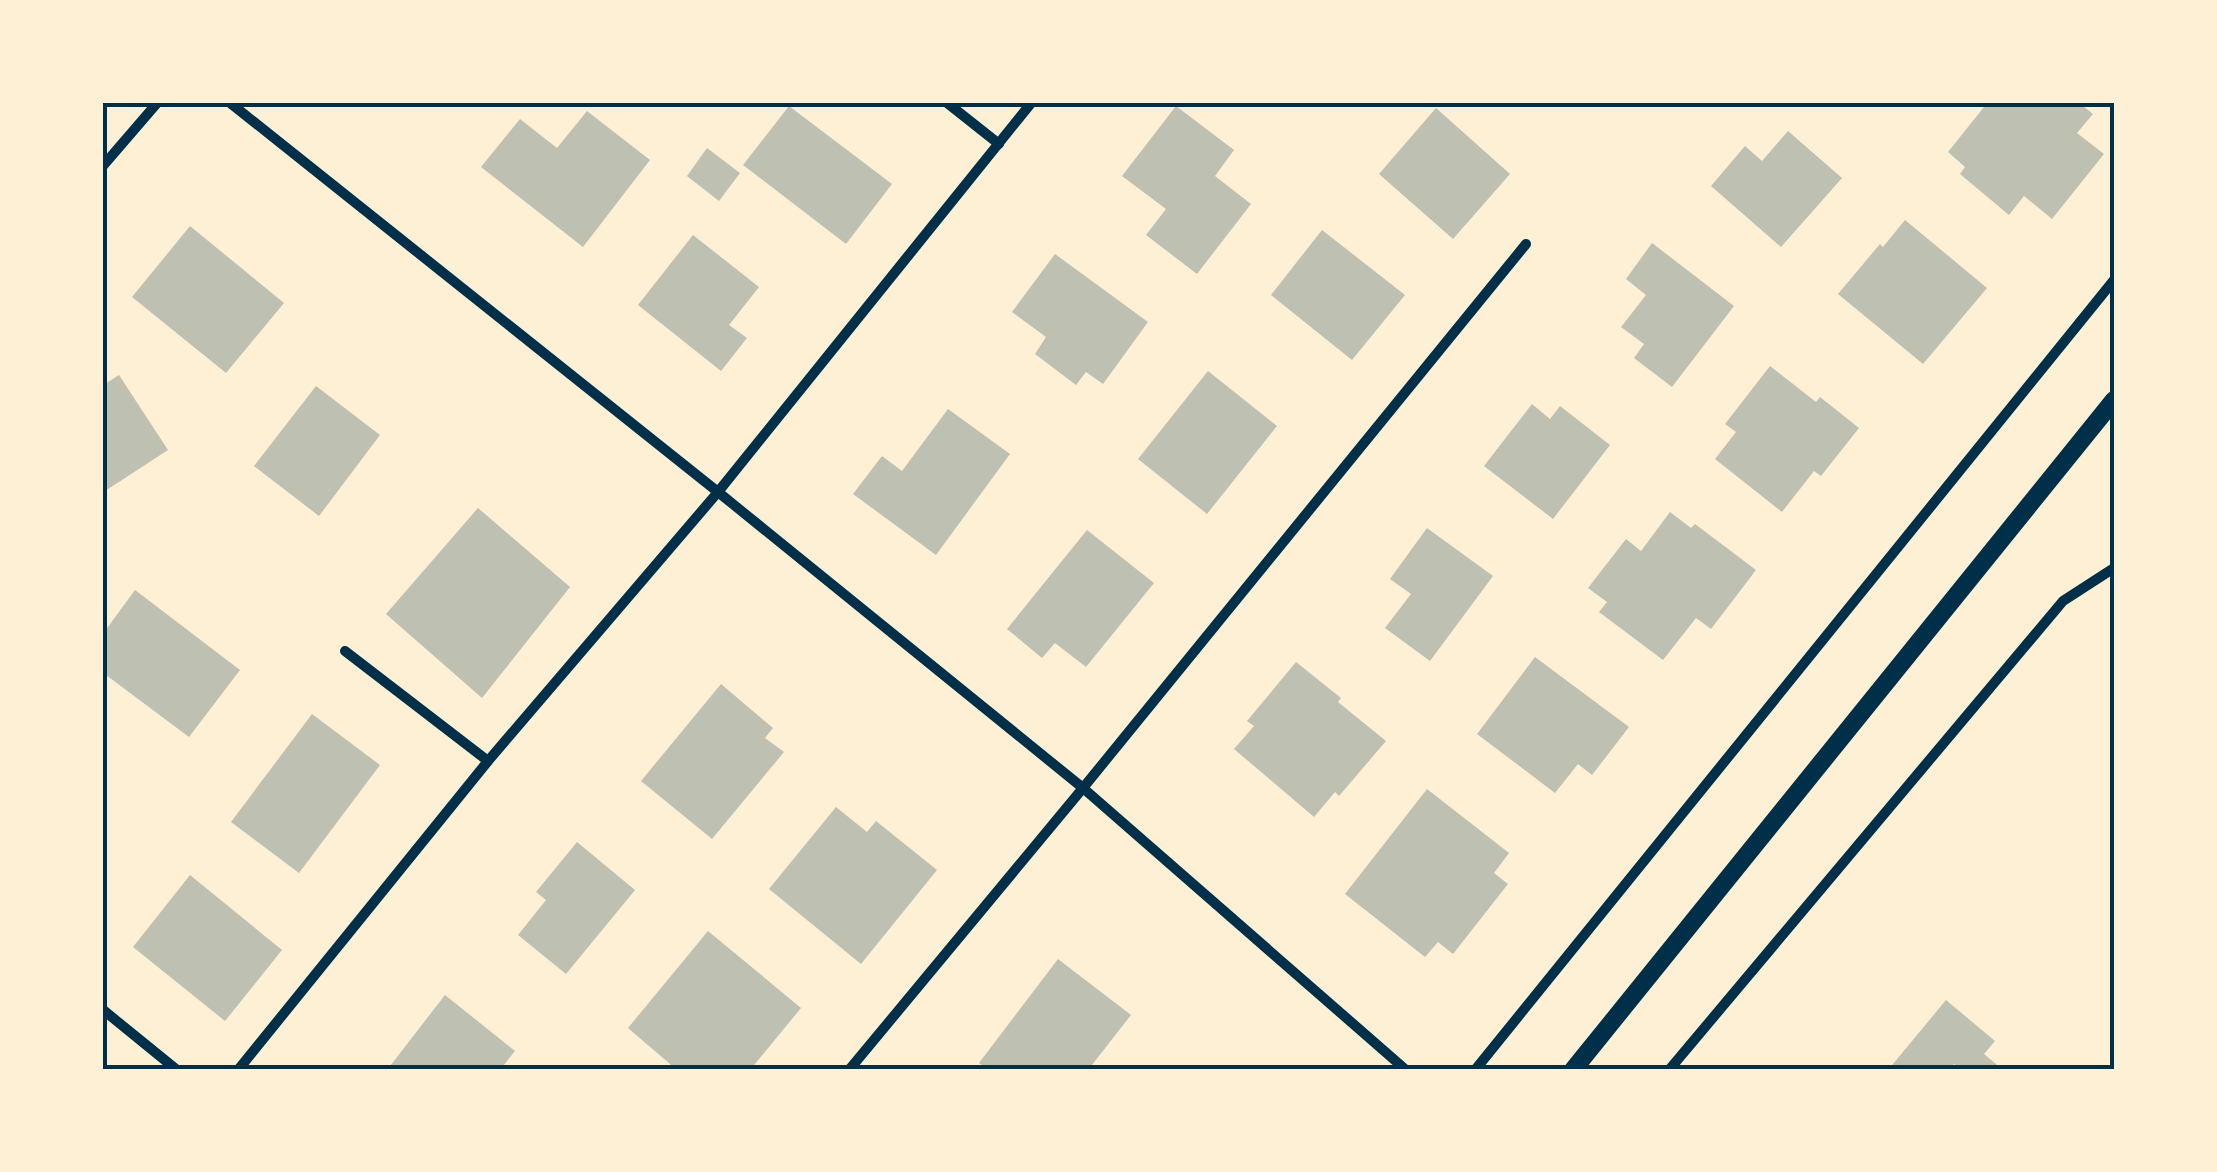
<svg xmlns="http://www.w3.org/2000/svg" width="2217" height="1172" viewBox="0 0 2217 1172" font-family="Overpass,sans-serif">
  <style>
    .building { fill: #bec0b2 }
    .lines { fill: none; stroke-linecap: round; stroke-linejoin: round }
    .minor { stroke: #003049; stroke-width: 10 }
    .tertiary { stroke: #003049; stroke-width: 18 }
    .neatline { fill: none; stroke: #003049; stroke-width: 4 }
  </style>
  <rect width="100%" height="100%" fill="#fdf0d5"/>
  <g class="building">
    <polygon points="1988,102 2078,102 2093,114 2077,133 2104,154 2052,219 2024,196 2009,215 1960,174 1965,167 1948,152"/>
    <polygon points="789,106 892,184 846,244 743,165"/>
    <polygon points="1176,106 1234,150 1215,176 1251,204 1197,274 1146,235 1166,209 1122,176"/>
    <polygon points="1436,108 1510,174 1453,239 1379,174"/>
    <polygon points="587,111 650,160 583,247 481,167 520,119 557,148"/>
    <polygon points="1788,131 1842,178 1781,247 1711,186 1745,146 1762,161"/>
    <polygon points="707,148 740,173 719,201 687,176"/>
    <polygon points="1905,220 1987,288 1923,364 1838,294 1880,244 1883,247"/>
    <polygon points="190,226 284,303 226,373 132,297"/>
    <polygon points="1322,230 1405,295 1352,360 1271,295"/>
    <polygon points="693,235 759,287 729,325 747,338 721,371 638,305"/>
    <polygon points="1652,243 1734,306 1672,387 1634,358 1644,344 1621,327 1646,295 1626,279"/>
    <polygon points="1055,254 1148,322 1103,384 1086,372 1076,385 1035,354 1046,337 1012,312"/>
    <polygon points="1770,366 1816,402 1820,397 1859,428 1821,476 1814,471 1782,512 1715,459 1736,432 1725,424"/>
    <polygon points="1208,371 1277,426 1207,514 1138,459"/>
    <polygon points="119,375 168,450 102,493 102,386"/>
    <polygon points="316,386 380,435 319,516 254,466"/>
    <polygon points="1532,404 1550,419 1560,406 1610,445 1553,519 1484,466"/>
    <polygon points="948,409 1010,454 936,555 853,494 882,456 902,471"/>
    <polygon points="478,508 570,587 482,698 386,614"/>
    <polygon points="1670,512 1691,528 1695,524 1756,570 1711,629 1696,618 1663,660 1599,612 1607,602 1588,588 1626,539 1641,551"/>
    <polygon points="1427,528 1493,576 1430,661 1385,628 1411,594 1390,579"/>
    <polygon points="1087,530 1154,583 1086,667 1055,643 1042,658 1007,629"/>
    <polygon points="135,590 240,670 189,737 102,672 102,635"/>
    <polygon points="1535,657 1629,727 1592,775 1578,764 1555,793 1477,734"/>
    <polygon points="1296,662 1341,698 1338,702 1386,741 1339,796 1335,792 1314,817 1234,749 1254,726 1247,721"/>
    <polygon points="721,684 773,728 765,738 784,752 712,839 641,781"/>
    <polygon points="312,714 380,765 299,873 231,822"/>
    <polygon points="1427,789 1509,853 1494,873 1508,884 1453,954 1438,942 1425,957 1345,894"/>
    <polygon points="836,807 867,832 876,821 937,870 861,964 769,889"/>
    <polygon points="577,842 635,890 566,974 518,935 546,900 536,892"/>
    <polygon points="190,875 282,950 225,1021 133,947"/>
    <polygon points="708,931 801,1008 750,1070 677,1070 628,1028"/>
    <polygon points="1058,959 1131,1015 1088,1070 988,1070 979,1063"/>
    <polygon points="445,995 515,1051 500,1070 387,1070"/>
    <polygon points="1946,1000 1995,1041 1984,1054 2003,1070 1961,1070 1954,1064 1949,1070 1888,1070"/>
  </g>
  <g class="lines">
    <g class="minor">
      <polyline points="229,102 718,492 1083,788 1406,1070"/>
      <polyline points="946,102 999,144"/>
      <polyline points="102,167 158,102"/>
      <polyline points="345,651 488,761"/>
      <polyline points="102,1009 177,1070"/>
      <polyline points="238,1070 488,761 718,492 1032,102"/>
      <polyline points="849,1070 1083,788 1526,244"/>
      <polyline points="1475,1070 2114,280"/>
      <polyline points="1669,1070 2063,601 2114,568"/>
    </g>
    <polyline class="tertiary" points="1573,1070 2114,400"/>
  </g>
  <rect width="2217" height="1172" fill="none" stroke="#fdf0d5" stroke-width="210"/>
  <rect x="105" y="105" width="2007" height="962" class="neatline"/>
</svg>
